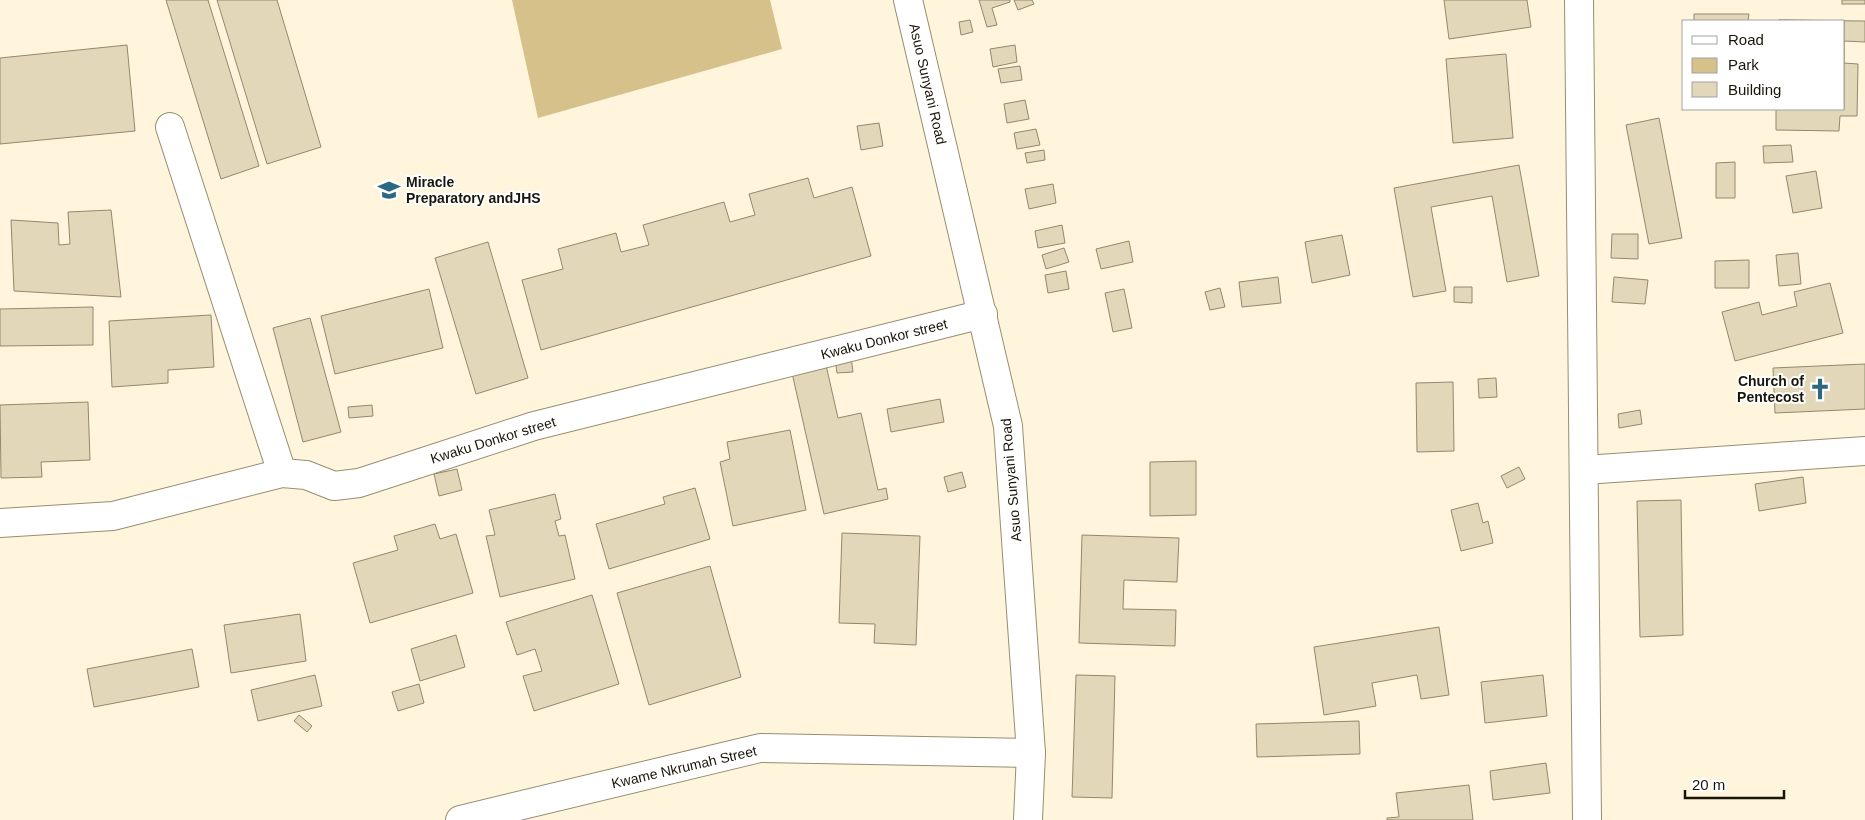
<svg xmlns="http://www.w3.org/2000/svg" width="1865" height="820" viewBox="0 0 1865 820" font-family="Arial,sans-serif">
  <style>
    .green { fill: #d5c189 }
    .building { fill: #e2d7b8; stroke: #93886c }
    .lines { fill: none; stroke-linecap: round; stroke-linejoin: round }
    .minor-casing { stroke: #978d70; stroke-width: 30 }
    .minor { stroke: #fff; stroke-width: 28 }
    .labels { text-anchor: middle; stroke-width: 4; stroke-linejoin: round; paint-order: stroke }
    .street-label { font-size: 14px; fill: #19150a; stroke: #fff }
    .poi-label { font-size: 14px; font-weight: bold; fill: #19150a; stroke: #fff; text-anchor: start }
  </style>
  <rect width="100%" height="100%" fill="#fef5dc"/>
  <polygon class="green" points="512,0 770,0 782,49 538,118"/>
  <g class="building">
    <polygon points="166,0 208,0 259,166 221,179"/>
    <polygon points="217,0 277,0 321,147 267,164"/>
    <polygon points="979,0 1010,0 1010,2 992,8 997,25 987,27"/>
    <polygon points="1014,0 1032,0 1034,4 1018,10"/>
    <polygon points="1444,0 1527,0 1531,27 1449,39"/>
    <rect x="1842" y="0" width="23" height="4"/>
    <polygon points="1694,14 1749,14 1748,21 1694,21"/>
    <polygon points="970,20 973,32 961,35 959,22"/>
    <polygon points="1779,20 1865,21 1865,42 1844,41 1844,63 1858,64 1857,116 1840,116 1839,131 1776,130 1776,109 1844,109 1844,21"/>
    <polygon points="127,45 135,131 0,144 0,58"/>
    <polygon points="1015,45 1017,62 993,67 990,49"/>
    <polygon points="1506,54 1513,138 1453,143 1446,59"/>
    <polygon points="1020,66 1022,80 1001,83 998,69"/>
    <polygon points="1025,100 1029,119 1007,123 1004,104"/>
    <polygon points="1659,118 1682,238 1649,244 1626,125"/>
    <polygon points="879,123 883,146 861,150 857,126"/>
    <polygon points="1036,129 1040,145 1017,149 1014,133"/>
    <polygon points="1791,145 1793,162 1764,163 1763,146"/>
    <polygon points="1044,150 1045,160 1027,163 1025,153"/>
    <polygon points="1735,162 1735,198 1716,198 1716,163"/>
    <polygon points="1519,165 1539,276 1507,282 1492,196 1431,207 1446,291 1413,297 1394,188"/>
    <polygon points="1816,171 1822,208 1793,213 1786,176"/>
    <polygon points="808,178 814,198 852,187 871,256 541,350 522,280 563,269 558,249 616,233 621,252 649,245 643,225 724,202 730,222 755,215 749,194"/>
    <polygon points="1053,184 1056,203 1029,209 1025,189"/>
    <polygon points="111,210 121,297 14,291 11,220 58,223 59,245 70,244 68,212"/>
    <polygon points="1062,225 1065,243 1038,248 1035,231"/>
    <polygon points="1612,234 1638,234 1638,259 1611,258"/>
    <polygon points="1342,235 1350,275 1312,283 1305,242"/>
    <polygon points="1129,241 1133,262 1101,269 1096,249"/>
    <polygon points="488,242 528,378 476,394 435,258"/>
    <polygon points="1064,248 1069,262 1046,269 1042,255"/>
    <polygon points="1798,253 1801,284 1779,286 1776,255"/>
    <polygon points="1749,260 1749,288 1715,288 1715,261"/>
    <polygon points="1066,271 1069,289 1048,293 1045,275"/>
    <polygon points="1278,277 1281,303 1242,307 1239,282"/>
    <polygon points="1614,277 1648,280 1645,304 1612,302"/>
    <polygon points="1830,283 1843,333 1735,361 1722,312 1759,302 1762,315 1797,306 1794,292"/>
    <polygon points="1454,287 1472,287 1472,303 1454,302"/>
    <polygon points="1220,288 1225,307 1210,310 1205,292"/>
    <polygon points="429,289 443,348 335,374 321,316"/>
    <polygon points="1124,289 1132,328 1113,332 1105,293"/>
    <polygon points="93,307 93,345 0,346 0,309"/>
    <polygon points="211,315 214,367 168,370 168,383 112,387 109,321"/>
    <polygon points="310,318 341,432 303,442 273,328"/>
    <polygon points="851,357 853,372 837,373 835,359"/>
    <polygon points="1865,364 1865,409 1775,413 1773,368"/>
    <polygon points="826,365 838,418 861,413 878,490 886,488 888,499 824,514 792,373"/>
    <polygon points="1496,378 1497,397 1479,398 1478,379"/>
    <polygon points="1453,382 1454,451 1417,452 1416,383"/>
    <polygon points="940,399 944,422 891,432 887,409"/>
    <polygon points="88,402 90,460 41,462 42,477 1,478 0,405"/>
    <polygon points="372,405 373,416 349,418 348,407"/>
    <polygon points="1640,410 1642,424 1619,428 1618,414"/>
    <polygon points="790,430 806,510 733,526 720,462 730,459 727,442"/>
    <polygon points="1196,461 1196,515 1150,516 1150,462"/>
    <polygon points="1519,467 1525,479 1507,488 1501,476"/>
    <polygon points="457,469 462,490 439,496 434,474"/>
    <polygon points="962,472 966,487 948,492 944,477"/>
    <polygon points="1803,477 1806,503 1759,511 1755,484"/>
    <polygon points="695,488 710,539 609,569 596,524 665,504 663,497"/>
    <polygon points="555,494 561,519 555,521 559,536 565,535 575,579 500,597 486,536 495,535 489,510"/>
    <polygon points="1681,500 1683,635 1640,637 1637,501"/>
    <polygon points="1478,503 1483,523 1488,521 1493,543 1461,551 1451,510"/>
    <polygon points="435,524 440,539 456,534 473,593 370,623 353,563 398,550 394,536"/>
    <polygon points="842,533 920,536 916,645 874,643 875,624 839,623"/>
    <polygon points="1082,535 1179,538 1177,582 1124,580 1123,609 1176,610 1175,646 1079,643"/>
    <polygon points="710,566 741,677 649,705 617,593"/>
    <polygon points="592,595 619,684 534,711 523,676 542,671 535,649 517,655 506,622"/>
    <polygon points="300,614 306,661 231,673 224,625"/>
    <polygon points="1439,627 1449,695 1421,699 1417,675 1372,683 1376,706 1324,715 1314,647"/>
    <polygon points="456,635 465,667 420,681 411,649"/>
    <polygon points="192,649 199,687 94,707 87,669"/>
    <polygon points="315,675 322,706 258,721 251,690"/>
    <polygon points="1076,675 1115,676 1112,798 1072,797"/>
    <polygon points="1543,675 1547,716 1485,723 1481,682"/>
    <polygon points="419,684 424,703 398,711 392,692"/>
    <polygon points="299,715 312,726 307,732 294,721"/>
    <polygon points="1359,721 1360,754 1257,757 1256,724"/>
    <polygon points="1546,763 1550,793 1493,800 1490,771"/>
    <polygon points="1469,785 1473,820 1387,820 1387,818 1399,817 1396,793"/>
  </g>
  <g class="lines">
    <g class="minor-casing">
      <g id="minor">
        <polyline points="908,0 1008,426 1031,753 1028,820"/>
        <polyline points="1579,0 1587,820"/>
        <polyline points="170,127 282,473"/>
        <polyline points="1584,470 1865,451"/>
        <polyline points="0,523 113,516 282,473 306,475 334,486 359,483 534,426 983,314"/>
        <polyline points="460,820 760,748 1031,753"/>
      </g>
    </g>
    <use href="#minor" class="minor"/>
  </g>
  <defs>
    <g id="school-bare" transform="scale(1.725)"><path d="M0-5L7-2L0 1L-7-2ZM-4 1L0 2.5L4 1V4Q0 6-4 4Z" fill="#2d6880" stroke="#fff" stroke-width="2.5" paint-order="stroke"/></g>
    <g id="church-bare" transform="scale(1.725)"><path d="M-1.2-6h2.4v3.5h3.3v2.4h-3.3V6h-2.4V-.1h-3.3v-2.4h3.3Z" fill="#2d6880" stroke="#fff" stroke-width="2.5" paint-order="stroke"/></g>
  </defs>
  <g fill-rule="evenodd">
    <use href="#school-bare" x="389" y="190"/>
    <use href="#church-bare" x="1820" y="389"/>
  </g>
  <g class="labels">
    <g class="street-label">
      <text transform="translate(928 84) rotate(77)" y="5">Asuo Sunyani Road</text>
      <text transform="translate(884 339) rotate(-14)" y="5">Kwaku Donkor street</text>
      <text transform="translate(493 440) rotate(-17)" y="5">Kwaku Donkor street</text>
      <text transform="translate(1011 480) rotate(-95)" y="5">Asuo Sunyani Road</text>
      <text transform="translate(684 767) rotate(-13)" y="5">Kwame Nkrumah Street</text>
    </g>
    <g class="poi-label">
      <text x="406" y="187">Miracle<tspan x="406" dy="16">Preparatory andJHS</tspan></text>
      <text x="1804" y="386" text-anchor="end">Church of<tspan x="1804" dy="16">Pentecost</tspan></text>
    </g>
  </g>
  <rect x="1682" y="20" width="162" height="90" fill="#ffffff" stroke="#a3a19d"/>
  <rect x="1692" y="36" width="25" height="8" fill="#ffffff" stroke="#a3a19d"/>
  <text x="1728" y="45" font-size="15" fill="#19150a">Road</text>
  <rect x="1692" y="58" width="25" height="15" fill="#d5c189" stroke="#a3a19d"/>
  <text x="1728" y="70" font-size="15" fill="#19150a">Park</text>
  <rect x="1692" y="82" width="25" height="15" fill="#e2d7b8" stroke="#a3a19d"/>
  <text x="1728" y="95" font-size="15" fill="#19150a">Building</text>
  <path d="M1685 790v8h99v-8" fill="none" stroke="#19150a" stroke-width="2.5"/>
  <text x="1692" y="790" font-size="15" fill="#19150a" stroke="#ffffff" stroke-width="4" paint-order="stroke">20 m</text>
</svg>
